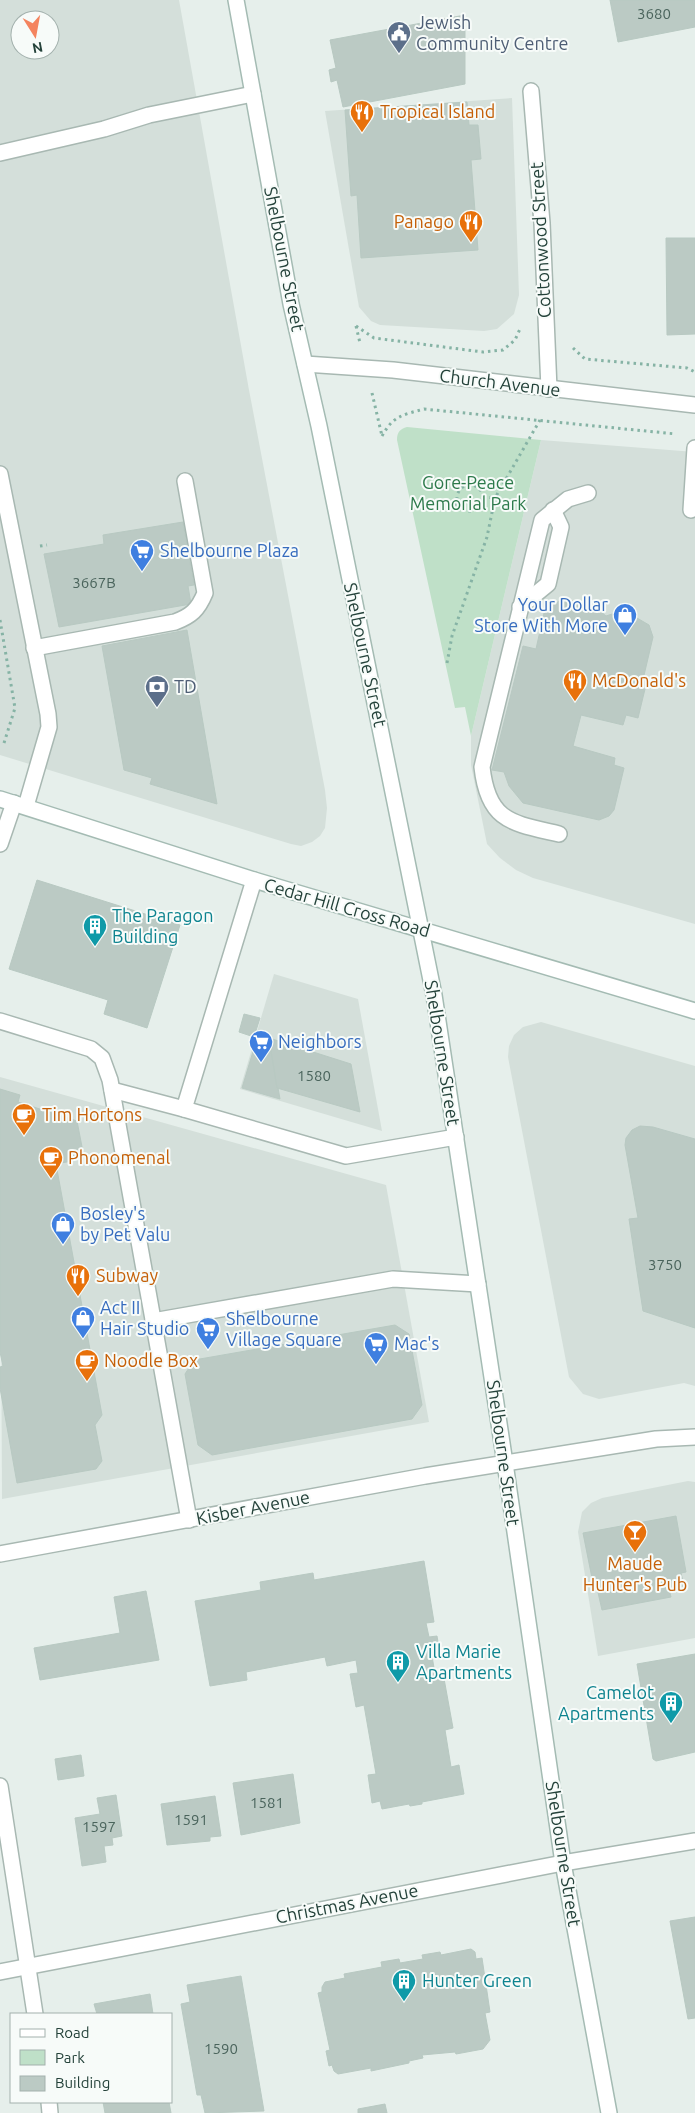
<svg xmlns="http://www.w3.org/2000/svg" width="695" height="2113" viewBox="0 0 695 2113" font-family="Ubuntu,sans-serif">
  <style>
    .built { fill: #d4dfda; fill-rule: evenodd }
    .green { fill: #bfe0c8 }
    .building { fill: #bbcac4; stroke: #b8c9c2 }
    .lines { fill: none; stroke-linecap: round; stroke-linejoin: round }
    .lane-casing { stroke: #a8b8b2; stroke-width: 18 }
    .street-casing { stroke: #a8b8b2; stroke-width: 18 }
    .secondary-casing { stroke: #a4bbb3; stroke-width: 18 }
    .path { stroke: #86b3a5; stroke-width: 3; stroke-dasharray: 2.5 4; stroke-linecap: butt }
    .lane { stroke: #fff; stroke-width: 15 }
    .street { stroke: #fff; stroke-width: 15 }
    .secondary { stroke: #fff; stroke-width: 15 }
    .labels { text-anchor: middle; stroke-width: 4; stroke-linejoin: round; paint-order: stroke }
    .number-label { font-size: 15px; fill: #4a645c }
    .service-label { font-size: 18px; fill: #4e5e75; stroke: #f7fbf9; text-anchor: start }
    .food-label { font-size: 18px; fill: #c56008; stroke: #f7fbf9; text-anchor: start }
    .street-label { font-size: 18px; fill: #24423a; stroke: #f7fbf9 }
    .park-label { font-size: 18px; fill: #2d7a4b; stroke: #f7fbf9 }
    .shop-label { font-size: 18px; fill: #366cbe; stroke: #f7fbf9; text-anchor: start }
    .culture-label { font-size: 18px; fill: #0d838f; stroke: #f7fbf9; text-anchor: start }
  </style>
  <rect width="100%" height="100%" fill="#e6efeb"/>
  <g class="built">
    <path d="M 0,0 L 179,0 L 249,390 L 325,790 L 327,808 L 325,828 L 320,836 L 312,842 L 301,846 L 291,844 L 0,755 ZM 20,20 L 50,20 L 50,50 L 20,50 Z"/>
    <polygon points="512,98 519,295 514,314 497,329 484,331 380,325 371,321 359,307 325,111"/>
    <polygon points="541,440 695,452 695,924 533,878 516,870 500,858 487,844 471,765 471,736"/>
    <polygon points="274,974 358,999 382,1131 240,1089"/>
    <polygon points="541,1022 695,1066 695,1386 684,1383 599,1399 583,1394 569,1377 508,1057 509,1046 514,1035 523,1027"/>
    <polygon points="0,1077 386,1185 429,1422 2,1499"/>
    <polygon points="688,1481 695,1482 695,1638 598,1656 578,1532 582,1512 591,1503 602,1498"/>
  </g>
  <path class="green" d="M 407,427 L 541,440 L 471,736 L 465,707 L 455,708 L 397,440 C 397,432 400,429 407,427 Z"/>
  <g class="building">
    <polygon points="610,0 695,0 695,27 618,42"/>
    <polygon points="465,15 465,84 343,107 337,80 331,82 329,70 336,68 330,40"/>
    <polygon points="467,102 469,125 478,125 481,159 471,160 478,250 361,258 357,195 351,196 345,110"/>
    <polygon points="666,238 695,238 695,334 667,335"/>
    <polygon points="183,522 194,585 188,586 191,604 59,627 44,554 104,544 103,535"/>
    <polygon points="569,600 595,607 606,616 612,614 637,618 649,625 653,637 641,688 645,689 638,718 626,715 623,725 581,715 573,746 615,758 614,765 624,768 614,810 609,816 599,820 523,803 509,786 504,772 492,770 523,646 536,649 544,613 559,601"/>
    <polygon points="187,630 217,804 150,784 152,778 124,770 102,646"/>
    <polygon points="37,880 180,925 147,1028 104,1014 108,1000 9,969"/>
    <polygon points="244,1014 260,1018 254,1037 239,1032"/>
    <polygon points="258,1035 269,1038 280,1099 242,1088"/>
    <polygon points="269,1038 351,1064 360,1112 277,1088"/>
    <polygon points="0,1089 20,1095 18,1102 77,1121 83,1152 77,1160 56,1164 102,1415 95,1425 102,1461 96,1469 17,1483 0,1388 0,1367 3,1366 0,1352"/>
    <polygon points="640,1126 653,1127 695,1139 695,1328 643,1311 629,1219 638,1218 625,1145 626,1138 632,1130"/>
    <polygon points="395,1325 409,1334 422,1405 412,1419 212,1455 198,1445 185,1374 194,1360"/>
    <polygon points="676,1516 686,1572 681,1573 684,1586 669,1589 671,1597 602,1610 597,1588 594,1588 583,1533"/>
    <polygon points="424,1561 434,1622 426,1623 429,1637 437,1636 440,1654 432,1656 435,1674 443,1673 453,1728 445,1730 451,1767 459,1765 464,1794 422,1802 422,1804 410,1806 409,1804 382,1809 380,1801 372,1803 368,1775 376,1774 364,1705 356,1707 350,1674 358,1673 356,1660 327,1666 325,1657 246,1672 247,1680 210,1686 195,1601 261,1590 260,1582 313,1573 314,1580"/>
    <polygon points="146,1591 159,1660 40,1680 34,1648 120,1633 114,1597"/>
    <polygon points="695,1654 695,1752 656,1761 653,1759 637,1664"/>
    <polygon points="81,1755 84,1776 58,1780 55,1759"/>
    <polygon points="293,1774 300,1823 241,1835 233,1783"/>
    <polygon points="116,1795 122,1836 112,1838 113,1845 104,1846 106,1862 82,1866 75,1818 100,1814 97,1798"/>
    <polygon points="215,1796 221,1836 210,1837 210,1841 167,1845 161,1804"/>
    <polygon points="695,1917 695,2018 688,2019 670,1921"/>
    <polygon points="471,1949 475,1952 476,1959 482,1958 490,2012 485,2013 490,2040 483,2049 456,2054 455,2052 422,2055 423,2058 409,2061 409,2063 371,2071 371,2068 338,2074 334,2071 332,2065 329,2066 326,2051 330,2050 318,1993 322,1992 322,1987 325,1982 345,1978 344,1974 382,1967 381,1962 399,1959 400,1963 423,1959 422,1955 440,1952 441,1955"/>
    <polygon points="241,1976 264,2111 205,2113 201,2095 197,2095 181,2004 190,2002 187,1985"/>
    <polygon points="150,1994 153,2014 97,2014 94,2004"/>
    <polygon points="103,2102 169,2102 171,2113 105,2113"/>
    <polygon points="385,2104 387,2113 358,2113 358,2109"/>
  </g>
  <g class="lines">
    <g class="lane-casing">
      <g id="lane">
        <polyline points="0,153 104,129 149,115 253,94"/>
        <polyline points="0,474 48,714 49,727 26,806"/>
        <polyline points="691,510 695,448"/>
        <polyline points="520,607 548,584 561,527 553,510"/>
        <path d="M 34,648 L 175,622 C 191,616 198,610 205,593 L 185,481"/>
        <path d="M 559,834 C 512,823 488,822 482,767 L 542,520 L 568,499 L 588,493"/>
        <polyline points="254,880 184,1109 346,1156 456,1137"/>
        <polyline points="0,1021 91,1049 102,1058 110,1080 189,1520"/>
        <polyline points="112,1090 184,1109"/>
        <polyline points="153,1321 393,1279 478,1284"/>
      </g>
    </g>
    <g class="street-casing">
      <g id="street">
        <polyline points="531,91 542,223 549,389"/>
        <polyline points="305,364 393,370 695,405"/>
        <polyline points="0,844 14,803"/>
        <polyline points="0,1554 425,1476 656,1439 695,1437"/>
        <polyline points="0,1786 35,2014"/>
        <polyline points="0,1972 563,1863 695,1841"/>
        <polyline points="49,2102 50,2113"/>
      </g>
    </g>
    <g class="secondary-casing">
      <g id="secondary">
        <polyline points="236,0 291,304 319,426 434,995 505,1463 563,1863 609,2113"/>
        <polyline points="0,799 254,880 695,1011"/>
      </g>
    </g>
    <g class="path">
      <polyline points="356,326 374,338 483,352 503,350 515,340 520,329"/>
      <polyline points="356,326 360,343"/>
      <polyline points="573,348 585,359 687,368 695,372"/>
      <polyline points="372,393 382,436"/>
      <path d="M 382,436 C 393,416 402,415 424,409 L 676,434"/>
      <circle cx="470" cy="498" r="13"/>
      <polyline points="483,497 495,498"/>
      <path d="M 415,507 C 429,504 443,507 457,504"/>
      <polyline points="40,546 47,545"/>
      <polyline points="0,620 15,708 4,743"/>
      <polyline points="447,663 452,636 487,537 495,498 540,420"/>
    </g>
    <use href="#lane" class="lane"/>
    <use href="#street" class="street"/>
    <use href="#secondary" class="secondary"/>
  </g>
  <defs>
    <g id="civic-pin" transform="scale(1.25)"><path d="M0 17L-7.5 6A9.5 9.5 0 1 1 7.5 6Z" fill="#5c6f8a" stroke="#f7fbf9"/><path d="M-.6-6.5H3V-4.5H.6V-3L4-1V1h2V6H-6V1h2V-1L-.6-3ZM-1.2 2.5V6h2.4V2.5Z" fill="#fff"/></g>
    <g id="restaurant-pin" transform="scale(1.25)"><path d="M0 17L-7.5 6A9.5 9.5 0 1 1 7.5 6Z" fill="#e8710a" stroke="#f7fbf9"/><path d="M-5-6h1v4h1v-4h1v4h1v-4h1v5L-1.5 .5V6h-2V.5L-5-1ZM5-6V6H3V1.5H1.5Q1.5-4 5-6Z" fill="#fff"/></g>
    <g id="supermarket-pin" transform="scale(1.25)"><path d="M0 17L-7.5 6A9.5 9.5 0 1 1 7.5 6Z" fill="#3f7fe0" stroke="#f7fbf9"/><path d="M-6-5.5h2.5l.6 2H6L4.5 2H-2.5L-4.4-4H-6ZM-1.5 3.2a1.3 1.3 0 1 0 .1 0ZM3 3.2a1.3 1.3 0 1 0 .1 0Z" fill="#fff"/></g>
    <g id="shop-pin" transform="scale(1.25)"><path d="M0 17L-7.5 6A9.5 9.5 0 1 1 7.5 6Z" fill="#3f7fe0" stroke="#f7fbf9"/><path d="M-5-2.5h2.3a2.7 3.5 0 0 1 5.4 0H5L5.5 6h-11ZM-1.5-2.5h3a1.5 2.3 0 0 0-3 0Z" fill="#fff"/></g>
    <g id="bank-pin" transform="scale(1.25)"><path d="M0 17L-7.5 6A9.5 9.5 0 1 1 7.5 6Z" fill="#5c6f8a" stroke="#f7fbf9"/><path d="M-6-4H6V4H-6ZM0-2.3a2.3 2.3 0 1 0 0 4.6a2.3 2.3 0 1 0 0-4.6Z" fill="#fff"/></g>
    <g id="building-pin" transform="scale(1.25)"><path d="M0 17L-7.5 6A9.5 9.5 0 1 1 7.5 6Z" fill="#0f9aa8" stroke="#f7fbf9"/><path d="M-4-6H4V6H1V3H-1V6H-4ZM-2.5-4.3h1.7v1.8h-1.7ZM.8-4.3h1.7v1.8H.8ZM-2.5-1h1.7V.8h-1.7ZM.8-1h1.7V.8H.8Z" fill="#fff"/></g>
    <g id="cafe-pin" transform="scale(1.25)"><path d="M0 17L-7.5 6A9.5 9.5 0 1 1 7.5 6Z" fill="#e8710a" stroke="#f7fbf9"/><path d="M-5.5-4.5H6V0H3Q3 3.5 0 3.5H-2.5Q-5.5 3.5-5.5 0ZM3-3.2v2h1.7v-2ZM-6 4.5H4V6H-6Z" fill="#fff"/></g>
    <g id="bar-pin" transform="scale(1.25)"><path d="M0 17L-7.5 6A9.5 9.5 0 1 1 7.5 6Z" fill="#e8710a" stroke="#f7fbf9"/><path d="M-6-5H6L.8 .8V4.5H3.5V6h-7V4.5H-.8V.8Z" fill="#fff"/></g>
  </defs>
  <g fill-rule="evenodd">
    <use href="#civic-pin" x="399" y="33"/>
    <use href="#restaurant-pin" x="362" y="112"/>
    <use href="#restaurant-pin" x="471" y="222"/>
    <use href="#supermarket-pin" x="142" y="551"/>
    <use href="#shop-pin" x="625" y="615"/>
    <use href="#restaurant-pin" x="575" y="681"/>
    <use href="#bank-pin" x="157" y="687"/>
    <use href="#building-pin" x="95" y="926"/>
    <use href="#supermarket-pin" x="261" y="1042"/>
    <use href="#cafe-pin" x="24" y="1115"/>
    <use href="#cafe-pin" x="51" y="1158"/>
    <use href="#shop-pin" x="63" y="1224"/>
    <use href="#restaurant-pin" x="78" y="1276"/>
    <use href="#shop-pin" x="83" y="1318"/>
    <use href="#supermarket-pin" x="208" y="1329"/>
    <use href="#supermarket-pin" x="376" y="1344"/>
    <use href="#cafe-pin" x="87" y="1361"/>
    <use href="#bar-pin" x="635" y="1532"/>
    <use href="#building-pin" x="398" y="1662"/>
    <use href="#building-pin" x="671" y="1703"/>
    <use href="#building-pin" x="404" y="1981"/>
  </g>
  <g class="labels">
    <g class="number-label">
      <text x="654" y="19">3680</text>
      <text x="94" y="588">3667B</text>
      <text x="314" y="1081">1580</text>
      <text x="665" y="1270">3750</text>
      <text x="267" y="1808">1581</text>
      <text x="191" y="1825">1591</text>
      <text x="99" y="1832">1597</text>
      <text x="221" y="2054">1590</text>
    </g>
    <g class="service-label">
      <text x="416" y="29">Jewish<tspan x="416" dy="21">Community Centre</tspan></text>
      <text x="174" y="693">TD</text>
    </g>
    <g class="food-label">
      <text x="380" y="118">Tropical Island</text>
      <text x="454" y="228" text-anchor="end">Panago</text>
      <text x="592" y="687">McDonald's</text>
      <text x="42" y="1121">Tim Hortons</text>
      <text x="68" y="1164">Phonomenal</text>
      <text x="96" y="1282">Subway</text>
      <text x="104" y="1367">Noodle Box</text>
      <text x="635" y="1570" text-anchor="middle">Maude<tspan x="635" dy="21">Hunter's Pub</tspan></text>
    </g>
    <g class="street-label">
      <text transform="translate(541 240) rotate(-93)" y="6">Cottonwood Street</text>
      <text transform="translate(284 259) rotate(79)" y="6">Shelbourne Street</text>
      <text transform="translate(500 383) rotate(7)" y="6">Church Avenue</text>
      <text transform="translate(365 655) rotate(78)" y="6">Shelbourne Street</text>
      <text transform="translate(347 908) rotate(16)" y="6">Cedar Hill Cross Road</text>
      <text transform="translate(442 1053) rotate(81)" y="6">Shelbourne Street</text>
      <text transform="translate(503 1453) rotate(82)" y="6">Shelbourne Street</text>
      <text transform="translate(253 1508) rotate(-11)" y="6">Kisber Avenue</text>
      <text transform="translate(563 1854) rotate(81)" y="6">Shelbourne Street</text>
      <text transform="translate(347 1904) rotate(-11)" y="6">Christmas Avenue</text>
    </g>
    <g class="park-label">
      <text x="468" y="489">Gore-Peace<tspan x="468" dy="21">Memorial Park</tspan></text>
    </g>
    <g class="shop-label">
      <text x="160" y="557">Shelbourne Plaza</text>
      <text x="608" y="611" text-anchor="end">Your Dollar<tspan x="608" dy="21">Store With More</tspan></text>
      <text x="278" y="1048">Neighbors</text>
      <text x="80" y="1220">Bosley's<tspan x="80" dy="21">by Pet Valu</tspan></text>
      <text x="100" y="1314">Act II<tspan x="100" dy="21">Hair Studio</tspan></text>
      <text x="226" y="1325">Shelbourne<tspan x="226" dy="21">Village Square</tspan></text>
      <text x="394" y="1350">Mac's</text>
    </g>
    <g class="culture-label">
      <text x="112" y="922">The Paragon<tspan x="112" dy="21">Building</tspan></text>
      <text x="416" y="1658">Villa Marie<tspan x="416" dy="21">Apartments</tspan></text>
      <text x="654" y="1699" text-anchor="end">Camelot<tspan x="654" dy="21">Apartments</tspan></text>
      <text x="422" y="1987">Hunter Green</text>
    </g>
  </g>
  <rect x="10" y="2013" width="162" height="90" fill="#f7fbf9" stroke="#a3b1ad"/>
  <rect x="20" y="2029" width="25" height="8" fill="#ffffff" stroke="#a3b1ad"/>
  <text x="55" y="2038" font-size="15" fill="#24423a">Road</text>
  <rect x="20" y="2050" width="25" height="15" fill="#bfe0c8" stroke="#a3b1ad"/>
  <text x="55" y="2063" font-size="15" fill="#24423a">Park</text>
  <rect x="20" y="2076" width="25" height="15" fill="#bbcac4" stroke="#a3b1ad"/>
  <text x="55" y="2088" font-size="15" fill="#24423a">Building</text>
  <g transform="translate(35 35) rotate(169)"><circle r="24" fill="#f7fbf9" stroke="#a3b1ad"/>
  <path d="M0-4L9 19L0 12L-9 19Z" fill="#f4845f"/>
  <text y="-8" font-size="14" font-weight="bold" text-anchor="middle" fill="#24423a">N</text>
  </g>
</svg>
